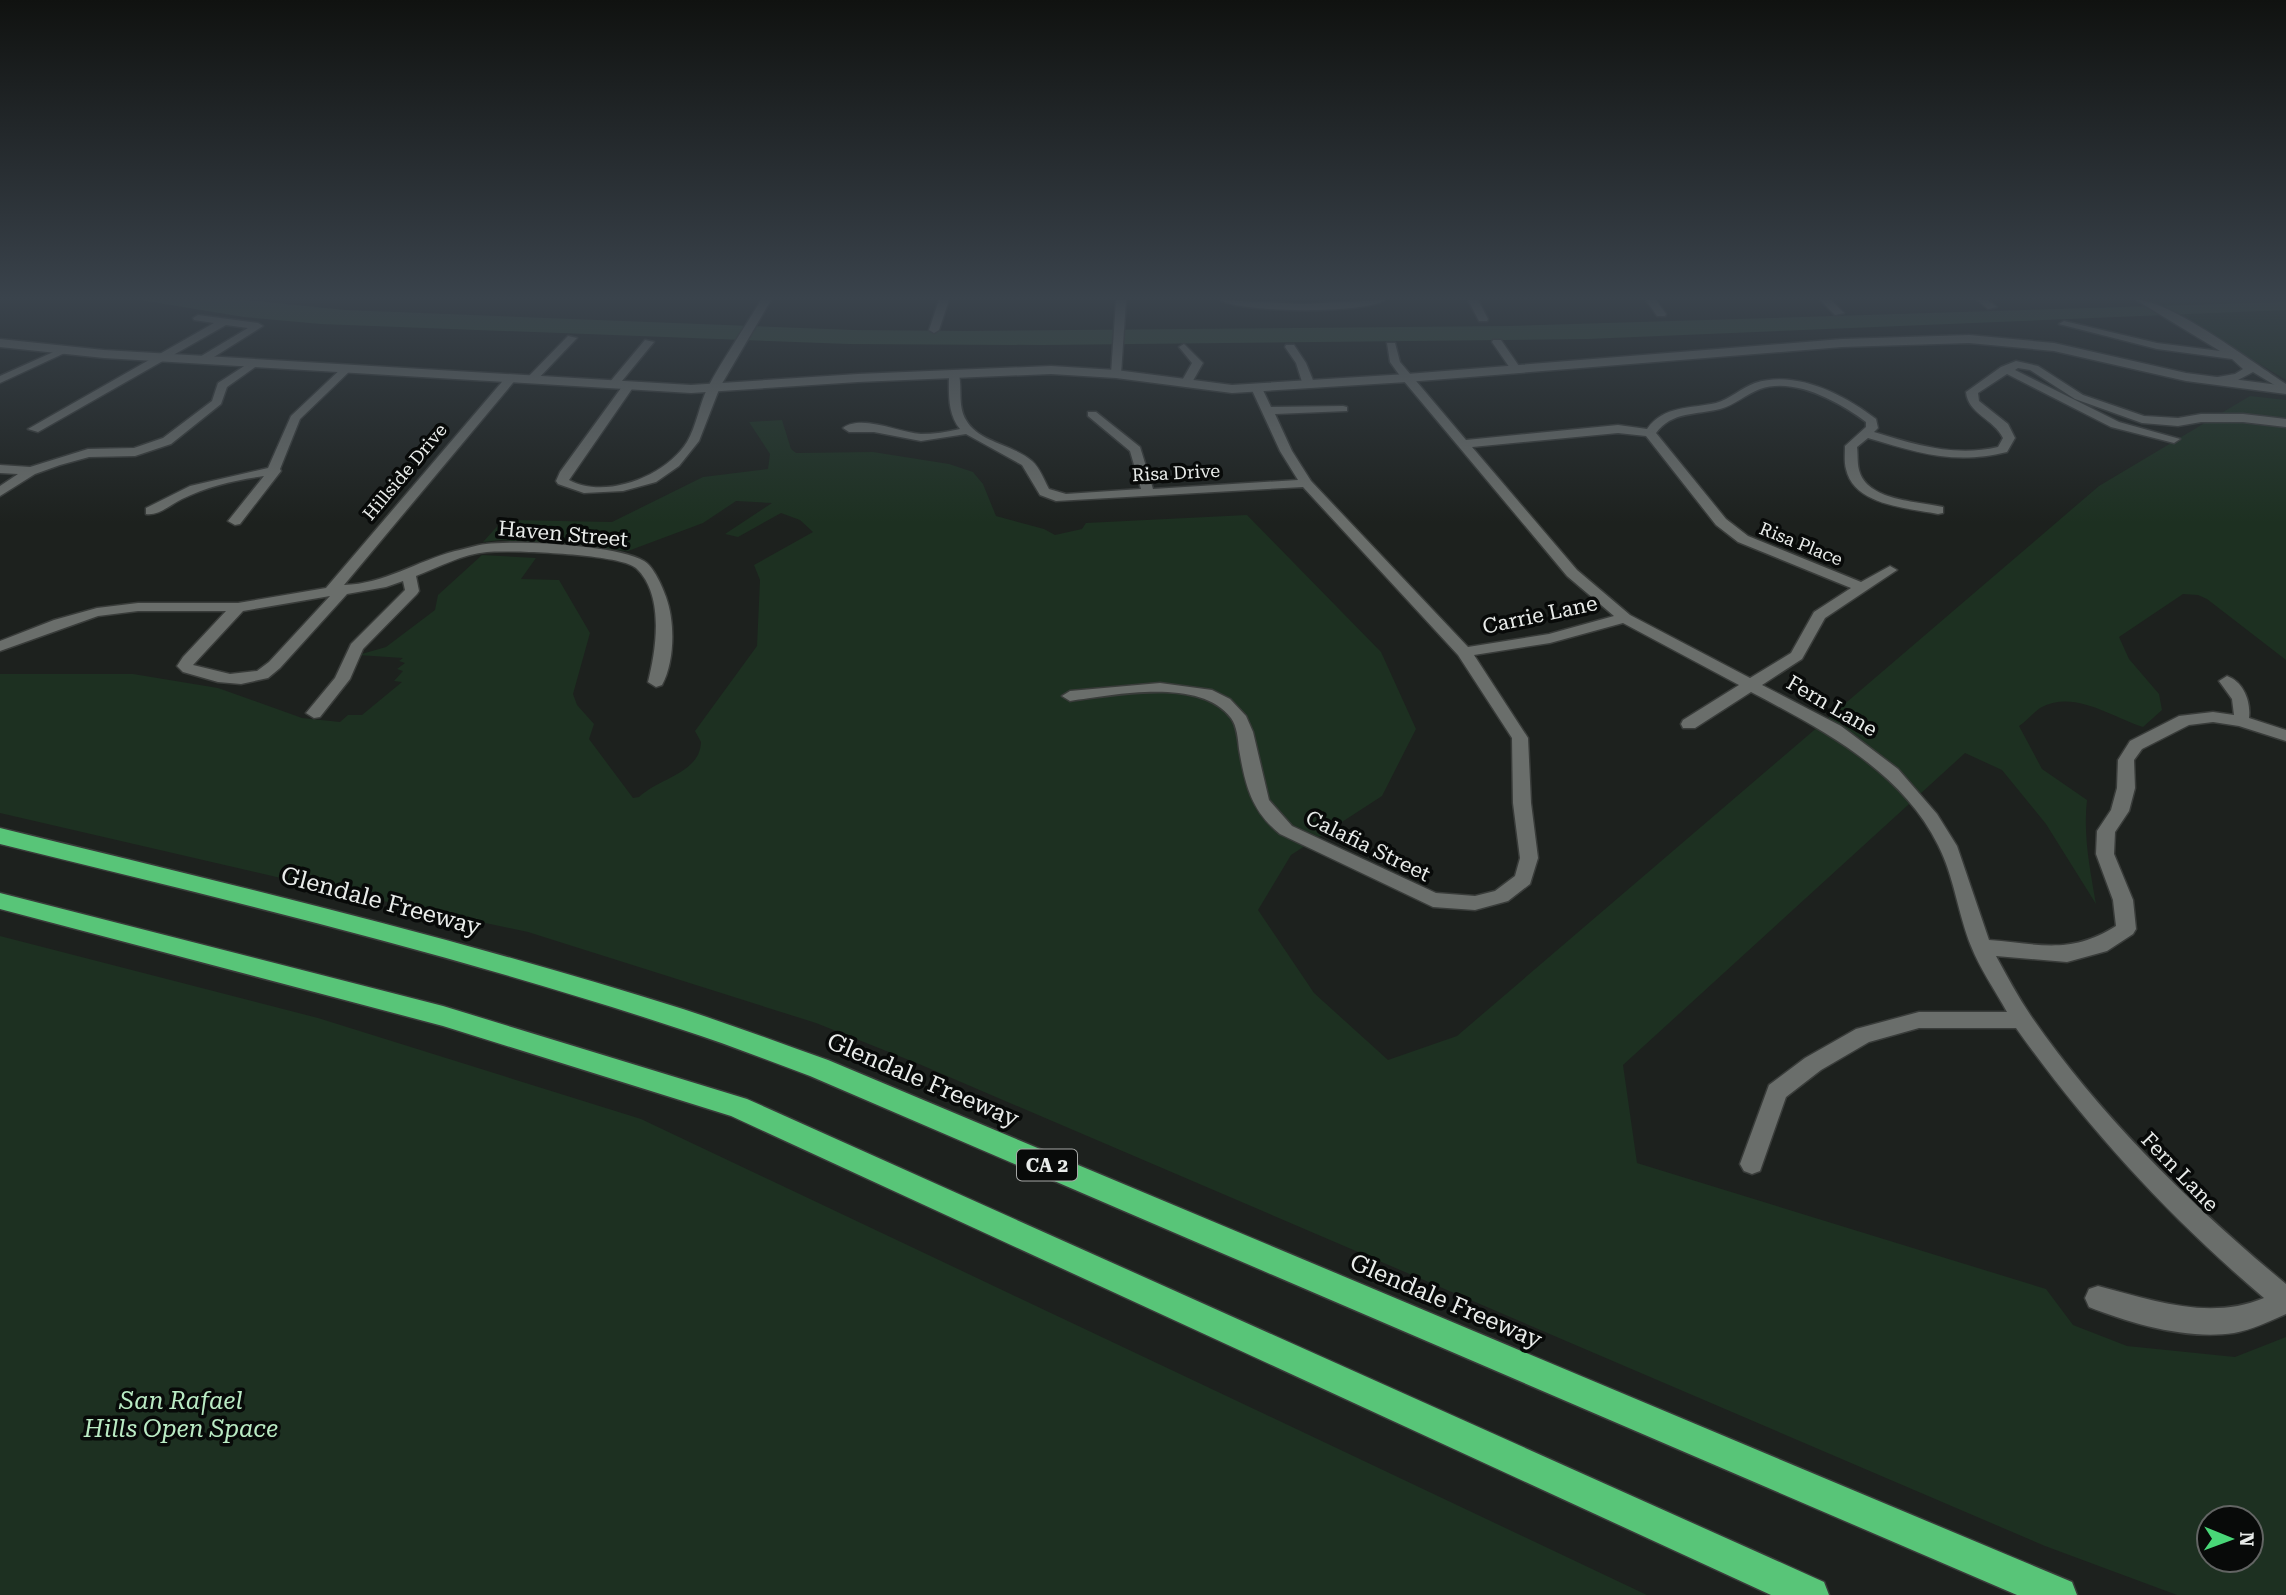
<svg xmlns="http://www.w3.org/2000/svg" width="2286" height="1595" viewBox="0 0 2286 1595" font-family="'Roboto Serif',serif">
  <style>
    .green { fill: #1d3021; fill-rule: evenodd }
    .water { fill: #344c39 }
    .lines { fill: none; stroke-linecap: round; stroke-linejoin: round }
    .street-casing { stroke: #393c3a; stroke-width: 3 }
    .secondary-casing { stroke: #393c3a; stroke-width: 3 }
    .highway-casing { stroke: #393c3a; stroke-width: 3 }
    .street { fill: #6a6e6b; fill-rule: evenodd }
    .secondary { fill: #6a6e6b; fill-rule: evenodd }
    .highway { fill: #58c578; fill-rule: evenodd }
    .labels { text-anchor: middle; stroke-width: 7; stroke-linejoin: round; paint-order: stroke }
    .far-street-label { font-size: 18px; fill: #e9ecea; stroke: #080a09 }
    .shield { fill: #080a09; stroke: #a6a8a6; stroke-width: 2 }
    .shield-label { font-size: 19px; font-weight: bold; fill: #e9ecea }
    .street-label { font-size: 21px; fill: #e9ecea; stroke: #080a09 }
    .near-street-label { font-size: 24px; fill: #e9ecea; stroke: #080a09 }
    .near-park-label { font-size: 24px; font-style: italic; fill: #baebc4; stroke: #080a09 }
  </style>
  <rect width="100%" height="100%" fill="#1d211e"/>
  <g class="green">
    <polygon points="2146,300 2286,300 2286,380 2206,331"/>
    <path d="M 2250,396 L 2286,400 L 2286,660 L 2207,599 L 2198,595 L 2183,594 L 2119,637 L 2129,659 L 2159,694 L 2162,710 L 2143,727 C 2111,717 2074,689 2040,708 C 2033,713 2026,721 2019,726 L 2042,769 L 2087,800 C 2083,835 2090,869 2096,904 L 2046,824 L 2002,770 L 1965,753 L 1623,1065 L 1637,1163 L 2046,1289 L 2073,1325 L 2127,1346 L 2235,1357 L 2286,1337 L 2286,1595 L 2177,1595 L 2045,1546 L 919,1064 L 816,1023 L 528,932 L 341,892 L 0,813 L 0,674 L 133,674 L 218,688 L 302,718 L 340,722 L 348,715 L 362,715 L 402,682 L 394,681 L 403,671 L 397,669 L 405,663 L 399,661 L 403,658 L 358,655 L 386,647 L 435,610 L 438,595 L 482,555 L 536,558 L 521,579 L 559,580 L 590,633 L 573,694 L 577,705 L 594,724 L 589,739 L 633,798 L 639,797 C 661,777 700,773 701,742 L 695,731 L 757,646 L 760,580 L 754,565 L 813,532 L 800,520 L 781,513 L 738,537 L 725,534 L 772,503 L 736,501 L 703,523 L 628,551 L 501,540 L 483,542 L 503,520 L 612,522 L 703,477 L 768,469 L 770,454 L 749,422 L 782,420 L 791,449 L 796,453 L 873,452 L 949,464 L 973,472 L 983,484 L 996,516 L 1044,529 L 1055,535 L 1082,529 L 1086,523 L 1247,515 L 1381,652 L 1416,729 L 1382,796 L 1291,855 L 1258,910 L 1314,993 L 1388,1060 L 1457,1036 L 2099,486 ZM 2209,1518 L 2251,1518 L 2251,1560 L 2209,1560 Z"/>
    <polygon points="0,936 318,1018 641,1119 1647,1595 0,1595"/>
  </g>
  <polygon class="water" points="140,300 246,300 345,310 853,330 966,331 1509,326 2286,302 2286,310 1587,339 1042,345 849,344 321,324 244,317"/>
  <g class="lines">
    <g class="street-casing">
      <g id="street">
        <path d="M 761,300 L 771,300 L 720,387 L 699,441 L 679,466 L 656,482 L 623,491 L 584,493 L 558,484 L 556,481 L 560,472 L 624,384 L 628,383 L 634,386 L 569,480 C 605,500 666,476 687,442 C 697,425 699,405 708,387 C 724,357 744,329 761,300 Z"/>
        <polygon points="939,300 949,300 939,330 934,333 929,330"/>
        <polygon points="1116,300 1126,300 1121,374 1116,377 1111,374"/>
        <path d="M 1220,300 L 1303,304 L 1385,300 C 1364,314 1241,313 1220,300 Z"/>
        <polygon points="1468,300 1478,300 1488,319 1487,321 1479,321"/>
        <polygon points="1646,300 1656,300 1666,314 1665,316 1657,316"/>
        <polygon points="1820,300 1831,300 1844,313 1835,315"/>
        <polygon points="1977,300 1988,300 1997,307 1988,309"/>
        <path d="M 2136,300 C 2169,299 2255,364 2286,384 L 2286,392 L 2253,372 L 2238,380 L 2206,383 L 2206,379 L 2235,374 L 2243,369 L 2232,359 L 2157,349 L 2059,324 L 2064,321 L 2157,343 L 2220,351 Z"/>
        <polygon points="198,315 258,323 263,326 206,362 198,362 198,358 248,328 226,325 38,432 28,429 214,323 194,320 193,318"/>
        <polygon points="568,336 577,338 535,382 527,382 527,378"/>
        <polygon points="645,340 654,342 617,387 609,387 609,383"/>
        <polygon points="1493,340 1501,340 1521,369 1520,371 1512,371 1492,342"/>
        <path d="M 1387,343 L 1395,343 L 1400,362 L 1466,440 L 1618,425 L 1647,429 C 1664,405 1690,409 1716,403 C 1730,399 1741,388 1755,383 C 1796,370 1843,394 1876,419 L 1878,428 L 1874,432 C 1916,445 1955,457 1998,447 L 2003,438 C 1994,419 1968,414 1966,392 L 2001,367 L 2016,361 L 2038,366 L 2083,395 L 2144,416 L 2178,418 L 2201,414 L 2243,414 L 2286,419 L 2286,427 L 2243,422 L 2201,422 L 2178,426 L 2142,423 L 2075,399 L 2030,370 L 2018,368 L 2015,370 L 2119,422 L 2180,439 L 2174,443 L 2111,427 L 2007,374 L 1978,393 L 1979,401 L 2008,424 L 2015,438 L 2007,452 C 1955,465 1918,453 1868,438 L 1857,447 C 1858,454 1857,462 1859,470 C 1867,501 1917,501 1943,507 L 1943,513 L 1938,514 C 1909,508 1854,506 1846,469 C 1844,461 1845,453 1845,446 L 1866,427 L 1866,422 C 1839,402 1795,377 1760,389 C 1746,394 1735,405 1720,409 C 1697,415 1672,411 1656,433 L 1726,519 L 1748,536 L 1861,582 L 1890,566 L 1897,570 L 1825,618 L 1802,659 L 1762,685 L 1841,726 L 1898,769 L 1937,814 L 1957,846 L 1989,940 C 2040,944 2070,955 2116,926 L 2113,900 L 2096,854 L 2097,831 L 2111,810 L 2117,788 L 2118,760 L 2130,741 L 2179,716 L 2213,712 L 2234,715 L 2232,699 L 2219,681 L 2227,676 C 2244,682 2251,702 2249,718 L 2286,730 L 2286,741 L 2239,726 L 2213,722 L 2189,725 L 2142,749 L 2134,760 L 2135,788 L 2129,811 L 2115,832 L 2114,854 L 2133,900 L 2136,929 L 2133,934 L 2107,951 L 2067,962 L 1996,956 C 2007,976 2018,997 2031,1016 C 2101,1117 2192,1206 2286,1284 L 2286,1314 C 2270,1321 2252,1330 2234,1333 C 2188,1340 2132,1324 2089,1307 L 2085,1298 L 2089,1289 L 2098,1286 C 2153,1300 2209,1321 2264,1298 C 2171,1219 2087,1128 2016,1028 L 1919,1028 L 1869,1042 L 1821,1070 L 1786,1097 L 1760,1171 L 1752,1174 L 1744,1171 L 1740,1164 L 1769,1085 L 1805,1058 L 1856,1029 L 1919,1012 L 2007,1012 C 1995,990 1980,969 1971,946 C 1958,914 1954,876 1938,845 C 1901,770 1821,729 1751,692 L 1695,728 L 1683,728 L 1681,724 L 1683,720 L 1739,685 L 1623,623 L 1550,643 L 1474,655 L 1528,738 L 1531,803 L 1538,858 L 1530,884 L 1508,901 L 1475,910 L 1433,907 L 1280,834 C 1251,811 1245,784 1239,749 C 1238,739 1237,726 1231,718 C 1200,677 1114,695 1070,701 L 1062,696 L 1070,691 L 1160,683 L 1212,690 L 1230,699 L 1246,716 L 1253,732 L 1269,800 L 1292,826 L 1436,893 L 1475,896 L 1495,891 L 1515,876 L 1520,858 L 1513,803 L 1512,738 L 1458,655 L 1303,487 L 1056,501 L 1040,495 L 1022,465 L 966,434 L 921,441 L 874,432 L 849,432 L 843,428 C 862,414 899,433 921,434 C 934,434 947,432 960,429 C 947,413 949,392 949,373 L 958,371 C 963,386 957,405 966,420 C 979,443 1013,444 1032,461 C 1040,468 1044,480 1049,489 L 1066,494 L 1141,489 L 1130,451 L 1088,416 L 1088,412 L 1096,412 L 1140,447 L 1153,489 L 1298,480 L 1280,451 L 1251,388 L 1253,386 L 1261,386 L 1271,407 L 1343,406 L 1347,407 L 1347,411 L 1275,414 L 1292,451 L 1311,481 L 1468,647 L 1549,634 L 1614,616 L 1567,576 L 1403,380 L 1390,362 ZM 1618,433 L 1646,436 L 1716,525 L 1738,542 L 1851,588 L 1814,612 L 1791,653 L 1750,678 L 1630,615 L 1577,570 L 1472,447 Z"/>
        <polygon points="1184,344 1203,363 1190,386 1186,387 1180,384 1192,363 1179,347"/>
        <polygon points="1286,345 1294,345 1306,363 1315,385 1313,387 1303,385 1296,363 1285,347"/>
        <polygon points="60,349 69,351 0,383 0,376"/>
        <polygon points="252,361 261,363 227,387 221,404 171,444 135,456 89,457 60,465 35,474 0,496 0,486 18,474 0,473 0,465 30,467 88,449 134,448 163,438 212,401 218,383"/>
        <path d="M 344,366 L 353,368 L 300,419 L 280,469 L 281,471 L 240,524 L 235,525 L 228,521 L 264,476 C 236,480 208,486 182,499 C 171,504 159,516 146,514 L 146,508 L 190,486 L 268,468 L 291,416 Z"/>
        <path d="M 507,376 L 517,378 L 344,585 C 384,584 417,561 455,551 C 465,549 476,545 486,544 C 518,540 618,545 644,561 C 654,567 662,586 666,597 C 675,622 675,661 662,685 L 656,687 L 648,682 C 656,650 665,595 636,568 C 620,554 512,550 487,552 C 463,554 439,567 416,576 L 419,591 L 417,594 L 363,649 L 350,679 L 320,717 L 314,718 L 306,713 L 335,678 L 351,644 L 405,590 L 403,581 L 386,587 L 347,594 L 280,668 L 268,678 L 241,684 L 218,682 L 183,672 L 177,666 L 183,657 L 226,611 L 138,611 L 98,616 L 0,651 L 0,641 L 54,620 L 97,608 L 138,603 L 238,603 L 326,588 ZM 330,596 L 269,662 L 257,671 L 230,674 L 193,665 L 243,611 Z"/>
      </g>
    </g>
    <g class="secondary-casing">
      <polygon id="secondary" points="1969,335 2054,343 2186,373 2286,386 2286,394 2186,381 2054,351 1969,343 1842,347 1407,382 1232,393 1116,378 1051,374 858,382 691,393 104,358 0,347 0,339 104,350 691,385 858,374 1051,366 1116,370 1232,385 1407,374 1842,339"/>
    </g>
    <g class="highway-casing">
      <g id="highway">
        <path d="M 0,828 C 229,884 458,938 683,1009 C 732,1025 780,1043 828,1060 L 2072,1582 L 2077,1595 L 2017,1595 L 810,1076 C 767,1060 724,1043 680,1029 C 457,955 228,900 0,844 Z"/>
        <polygon points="0,893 443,1006 747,1099 1824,1582 1829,1595 1771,1595 731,1116 443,1026 0,909"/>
      </g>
    </g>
    <use href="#street" class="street"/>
    <use href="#secondary" class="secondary"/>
    <use href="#highway" class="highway"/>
  </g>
  <linearGradient id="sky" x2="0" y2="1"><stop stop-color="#101210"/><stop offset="0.57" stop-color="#3a434c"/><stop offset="1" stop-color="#3a434c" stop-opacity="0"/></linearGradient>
  <rect width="2286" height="523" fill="url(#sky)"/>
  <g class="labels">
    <g class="far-street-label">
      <text transform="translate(405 472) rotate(-50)" y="6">Hillside Drive</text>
      <text transform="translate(1176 473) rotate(-3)" y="6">Risa Drive</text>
      <text transform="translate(1801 544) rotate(22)" y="6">Risa Place</text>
    </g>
    <rect class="shield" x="1017" y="1149.5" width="60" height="31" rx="5"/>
    <g class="shield-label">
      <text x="1047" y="1172">CA 2</text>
    </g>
    <g class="street-label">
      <text transform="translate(563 534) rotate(5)" y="7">Haven Street</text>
      <text transform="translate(1540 615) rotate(-12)" y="7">Carrie Lane</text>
      <text transform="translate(1832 706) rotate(30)" y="7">Fern Lane</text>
      <text transform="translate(1368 846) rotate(26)" y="7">Calafia Street</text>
      <text transform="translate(2180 1172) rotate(46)" y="7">Fern Lane</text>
    </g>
    <g class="near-street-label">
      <text transform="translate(381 901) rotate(15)" y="8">Glendale Freeway</text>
      <text transform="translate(923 1080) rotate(23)" y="8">Glendale Freeway</text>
      <text transform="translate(1446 1301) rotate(23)" y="8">Glendale Freeway</text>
    </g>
    <g class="near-park-label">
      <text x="181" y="1409">San Rafael<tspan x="181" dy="28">Hills Open Space</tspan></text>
    </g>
  </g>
  <g transform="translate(2230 1539) rotate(91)"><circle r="33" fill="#080a09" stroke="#626463" stroke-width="2"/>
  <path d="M0-5L12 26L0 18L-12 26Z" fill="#49d778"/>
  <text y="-10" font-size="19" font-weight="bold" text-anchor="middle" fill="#e9ecea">N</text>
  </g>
</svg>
